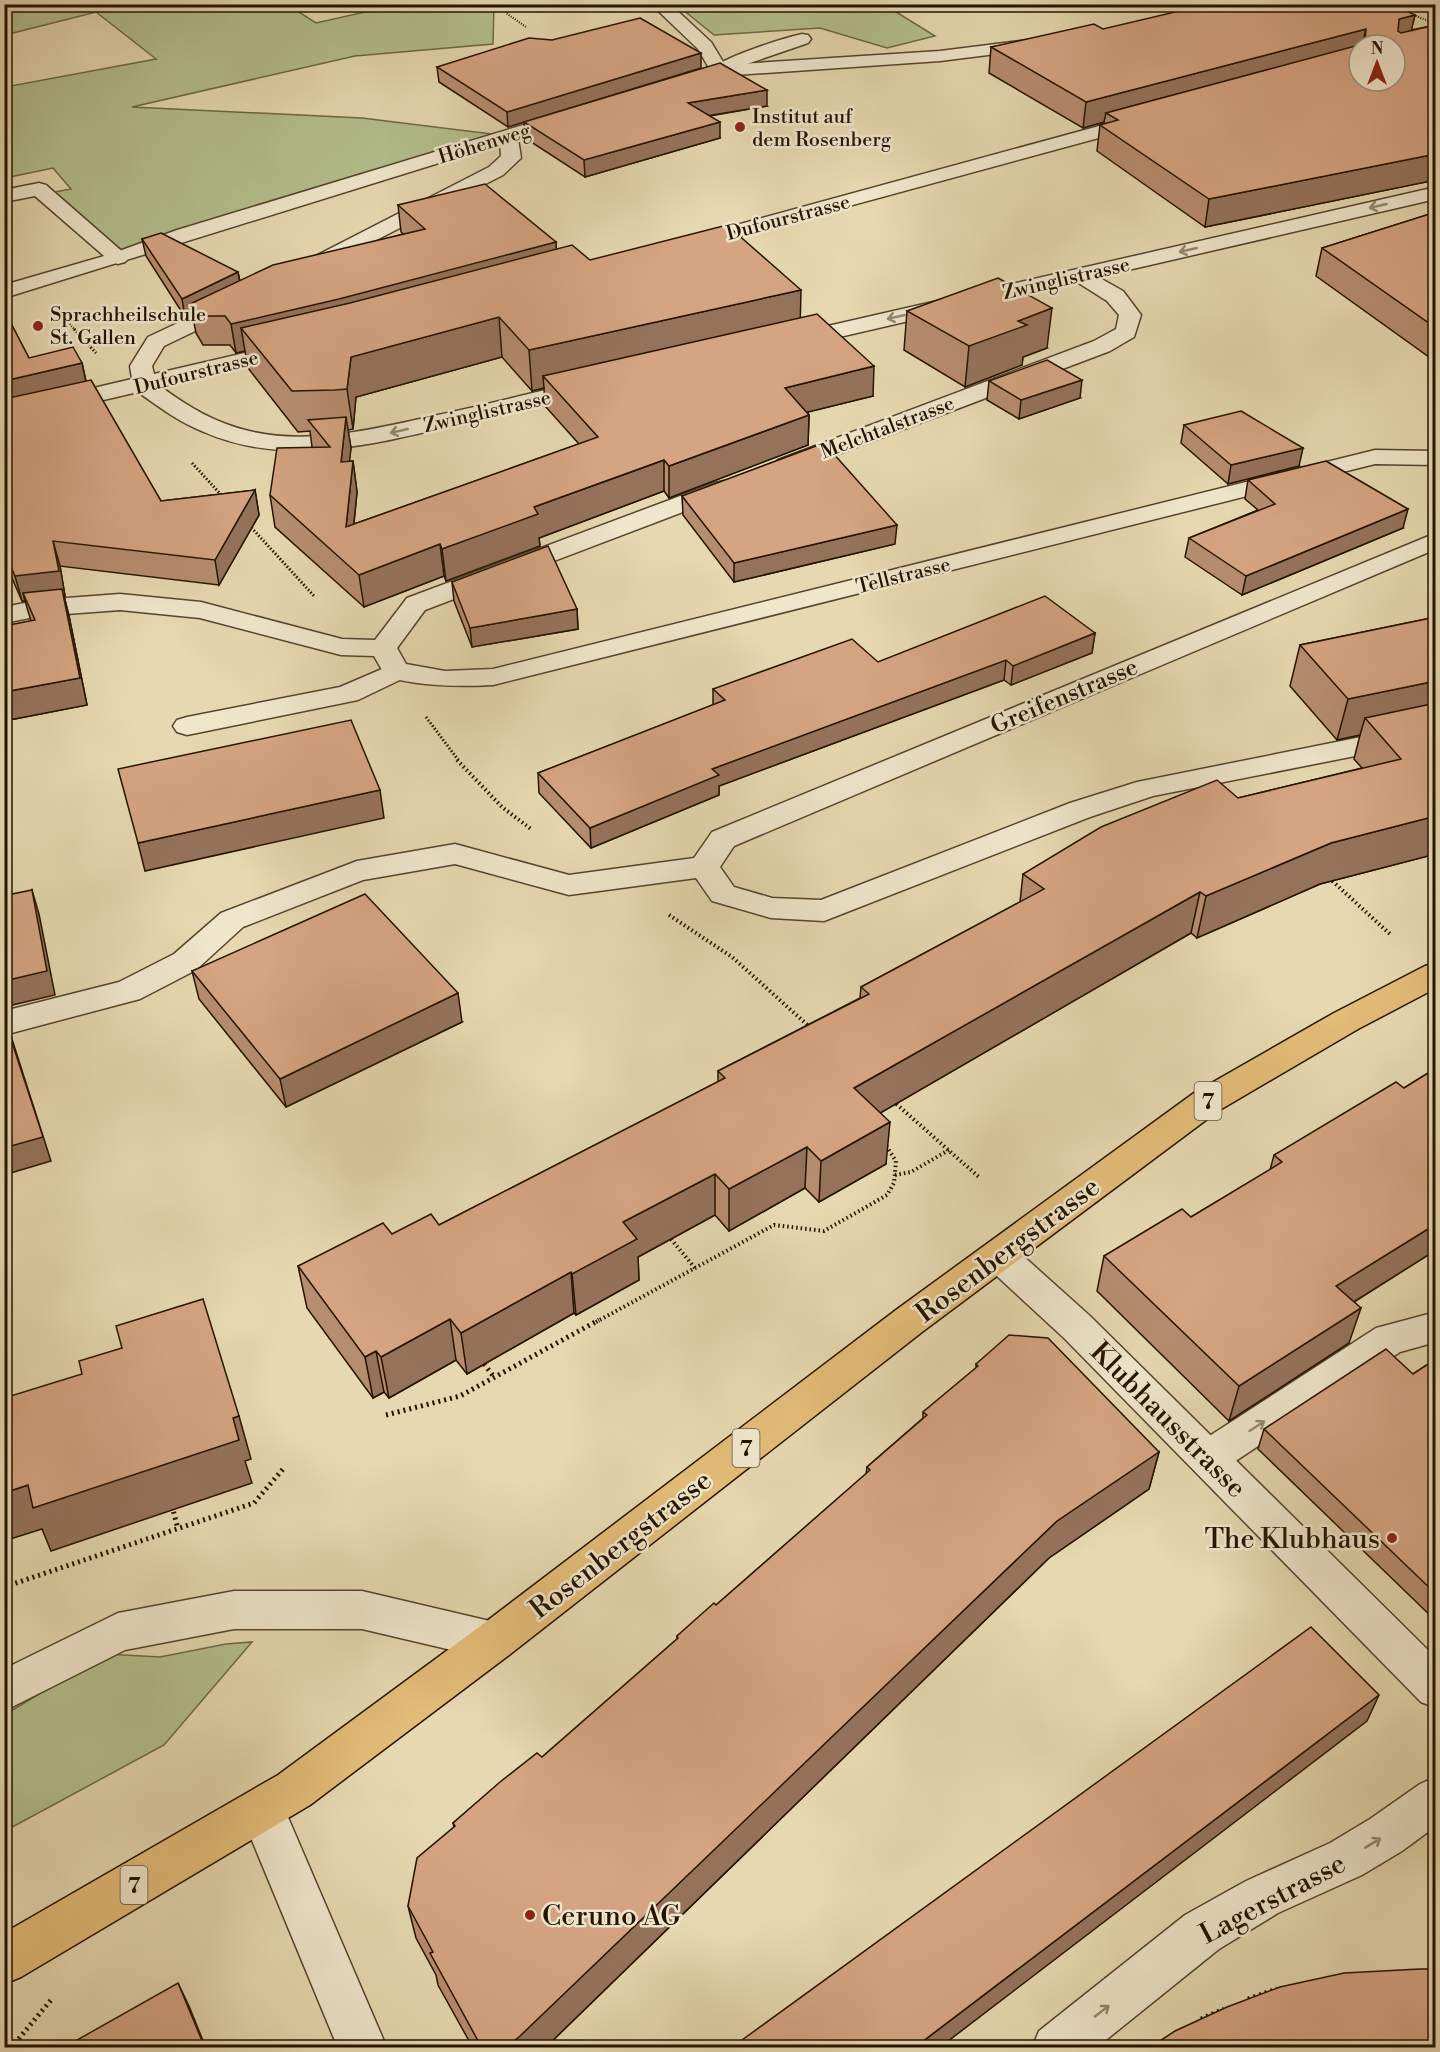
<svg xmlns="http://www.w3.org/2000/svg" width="1440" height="2052" viewBox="0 0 1440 2052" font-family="'Libre Bodoni',serif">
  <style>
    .green { fill: #b3bf8d; stroke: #6c6946; stroke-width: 1.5 }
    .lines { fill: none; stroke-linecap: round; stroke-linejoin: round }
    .lane-casing { stroke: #54442c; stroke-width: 3 }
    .street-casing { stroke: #54442c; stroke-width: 3 }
    .primary-casing { stroke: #241300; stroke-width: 3 }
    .path-far3 { stroke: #241300; stroke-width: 2; stroke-dasharray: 1 1.5; stroke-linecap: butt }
    .path-far2 { stroke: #241300; stroke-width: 3; stroke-dasharray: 1.5 2; stroke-linecap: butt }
    .path-far1 { stroke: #241300; stroke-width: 4; stroke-dasharray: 1.5 3; stroke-linecap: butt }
    .path { stroke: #241300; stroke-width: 5; stroke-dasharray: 2 4; stroke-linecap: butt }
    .lane { fill: #efe6cc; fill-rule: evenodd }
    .street { fill: #efe6cc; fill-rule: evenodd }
    .primary { fill: #e3bc78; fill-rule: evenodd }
    .wall { fill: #b78d70; stroke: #241300; stroke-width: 1.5; fill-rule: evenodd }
    .shaded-wall { fill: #95735b; stroke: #241300; stroke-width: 1.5 }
    .building { fill: #d5a482; stroke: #241300; stroke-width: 1.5 }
    .oneway { stroke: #948770 }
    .poi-dot { fill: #8f2418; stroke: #efe6cc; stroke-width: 2 }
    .labels { text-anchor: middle; stroke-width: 5; stroke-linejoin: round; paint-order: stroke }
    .far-poi-label { font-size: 20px; fill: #241300; stroke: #efe6cc; text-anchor: start }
    .far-street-label { font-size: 20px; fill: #241300; stroke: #efe6cc }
    .shield { fill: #efe6cc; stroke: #61523d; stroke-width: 1.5 }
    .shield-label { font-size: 22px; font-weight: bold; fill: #241300 }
    .street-label { font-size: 24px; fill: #241300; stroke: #efe6cc }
    .near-street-label { font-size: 28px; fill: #241300; stroke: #efe6cc }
    .near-poi-label { font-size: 28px; fill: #241300; stroke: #efe6cc; text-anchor: end }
  </style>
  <rect width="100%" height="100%" fill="#e6d8b0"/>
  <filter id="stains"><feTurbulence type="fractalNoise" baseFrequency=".00333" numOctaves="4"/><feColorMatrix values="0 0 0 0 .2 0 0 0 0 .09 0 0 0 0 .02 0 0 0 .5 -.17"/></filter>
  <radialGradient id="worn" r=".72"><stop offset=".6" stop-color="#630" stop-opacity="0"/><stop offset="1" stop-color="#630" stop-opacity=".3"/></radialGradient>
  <g class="green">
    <polygon points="4,5 288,5 316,23 396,5 494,5 493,44 355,56 132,107 362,118 508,136 118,258 44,194 71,189 53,168 5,178 5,87 156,59 96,12 5,35"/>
    <polygon points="677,5 885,5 935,36 887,48 820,28 714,35"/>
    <polygon points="252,1642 164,1745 5,1831 4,1715 106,1654 160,1657 226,1644"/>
  </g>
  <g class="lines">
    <g class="lane-casing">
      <g id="lane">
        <path d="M 802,34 L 808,35 L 811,39 L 808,43 L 747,64 L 725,75 L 713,75 L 710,71 C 719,58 784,38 802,34 Z"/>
        <polygon points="39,183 46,185 125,254 129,258 125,262 118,264 111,262 35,196 4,202 4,190"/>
        <polygon points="396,663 406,665 410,671 406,677 358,700 187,735 177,732 173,726 177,720 187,717 340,687"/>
        <polygon points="1436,1312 1436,1342 1400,1352 1222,1470 1208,1475 1194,1470 1188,1458 1194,1446 1376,1328"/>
      </g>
    </g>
    <g class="street-casing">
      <g id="street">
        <polygon points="651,4 670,4 711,42 725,65 940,51 1035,39 1041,40 1044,44 1041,48 1035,49 940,61 721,76 690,85 684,84 681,80 684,76 709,68 698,49"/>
        <polygon points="566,112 573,114 575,118 573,122 518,139 521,158 503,175 318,270 311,272 304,270 300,266 304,262 489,167 501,156 500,144 4,298 4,285 111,254 177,230"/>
        <polygon points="1143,114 1150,116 1152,120 1150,124 699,247 692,249 685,247 682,243 685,239"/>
        <polygon points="1436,187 1436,199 1098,277 1123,291 1141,315 1134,337 1110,351 796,470 787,472 778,470 775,465 778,460 1094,341 1116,329 1119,315 1107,301 1077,282 792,348 784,346 781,341 784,336"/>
        <path d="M 235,296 L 243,298 L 246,303 L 243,308 L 164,346 L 152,366 L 154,374 L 291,342 L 299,344 L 302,349 L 299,354 L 160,386 C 188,407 215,423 249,431 C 310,446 378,428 438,415 C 489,404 539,391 589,380 L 597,382 L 601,387 L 597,392 C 554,403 511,412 468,422 C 384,442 287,469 204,432 C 179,422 159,407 138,392 L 4,423 L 4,409 L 132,379 L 130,366 L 148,337 Z"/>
        <path d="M 1375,450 L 1436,451 L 1436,465 L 1375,464 L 493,685 C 455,687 423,686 386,677 L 374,656 L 341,655 L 200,618 L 120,610 L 40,616 L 4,623 L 4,607 L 40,600 L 120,594 L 201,602 L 342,639 L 375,640 L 407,598 L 715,483 L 724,481 L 733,483 L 736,488 L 733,493 L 425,610 L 397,648 L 406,664 L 445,671 L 493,669 Z"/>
        <polygon points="1436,533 1436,549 734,846 720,867 734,887 772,898 821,900 1070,803 1137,782 1436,722 1436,740 1153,796 1090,817 824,921 771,918 712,901 696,878 569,895 455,864 363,880 243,927 196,970 140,999 4,1035 4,1011 119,982 174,954 221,913 357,861 455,844 569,875 694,858 712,832"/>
        <polygon points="999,1242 1012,1246 1090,1316 1436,1658 1436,1708 1421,1702 1064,1338 986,1266 981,1256 986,1246"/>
        <polygon points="234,1591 362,1591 494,1622 509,1627 515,1641 509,1655 494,1660 362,1629 234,1629 125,1650 4,1711 4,1669 118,1613"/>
        <polygon points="1436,1777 1436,1826 1402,1851 1362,1875 1278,1913 1219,1949 1096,2048 1032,2048 1039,2031 1185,1915 1246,1881 1330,1843 1370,1819 1420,1784"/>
        <polygon points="262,1787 278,1794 387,2048 338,2048 239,1809 246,1794"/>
      </g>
    </g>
    <g class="primary-casing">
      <polygon id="primary" points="1436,963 1436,988 1358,1029 1218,1111 922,1332 509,1655 310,1805 21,1977 4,1984 4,1933 278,1775 479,1627 896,1310 1194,1093 1334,1013 1425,966"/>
    </g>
    <g class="path-far3">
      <polyline points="517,4 506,13 526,27"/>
      <polyline points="1411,14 1436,24"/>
      <polyline points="61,315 76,331"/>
    </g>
    <g class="path-far2">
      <polyline points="74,329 96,353"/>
      <polyline points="192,463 224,498"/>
      <polyline points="249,525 315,597"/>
      <polyline points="426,717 459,761"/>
    </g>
    <g class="path-far1">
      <polyline points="457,760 502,807 531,829"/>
      <polyline points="1329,878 1391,935"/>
      <polyline points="669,915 732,957 811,1028"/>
      <polyline points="893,1101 980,1178"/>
      <polyline points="895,1175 911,1172 949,1150"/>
      <polyline points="671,1239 695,1268"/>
      <polyline points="596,1322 774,1225 824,1231 887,1195 894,1183 896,1161 885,1144"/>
    </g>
    <g class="path">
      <polyline points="484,1364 494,1377"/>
      <polyline points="386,1415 460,1396 599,1320"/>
      <polyline points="172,1506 178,1529"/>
      <polyline points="4,1587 254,1503 283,1469"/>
      <polyline points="1248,1999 1277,1989"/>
      <polyline points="1201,2019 1224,2009"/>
      <polyline points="11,2048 51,2000"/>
    </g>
    <use href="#lane" class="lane"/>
    <use href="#street" class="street"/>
    <use href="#primary" class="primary"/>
  </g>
  <g class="wall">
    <polygon points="1415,15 1411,30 1436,25 1436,180 1205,227 1097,151 1100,125 1104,124 1104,122 1083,128 989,73 991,47 1103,29"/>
    <polygon points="437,67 701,68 767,106 710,116 720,138 585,177 525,138 524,122 508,127 439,82"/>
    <path d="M 398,205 L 556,242 L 556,249 L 590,260 L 800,318 L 873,396 L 807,412 L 809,415 L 808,445 L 669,498 L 664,491 L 539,538 L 540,546 L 446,581 L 444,576 L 364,607 L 275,527 L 270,495 L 312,447 L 310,431 L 298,432 L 248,368 L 245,351 L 236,353 L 230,345 L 203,345 L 196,333 L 192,313 L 185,317 L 146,256 L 142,239 L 238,272 L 240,281 L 403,234 L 401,232 ZM 502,357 L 532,391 L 544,388 L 545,406 L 579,444 L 354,524 L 357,492 L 353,461 L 349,461 L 351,448 L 348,430 L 353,429 L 356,397 Z"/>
    <polygon points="1436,212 1436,362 1316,276 1322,248"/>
    <polygon points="4,310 29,358 82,363 86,381 161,501 255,490 259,515 219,585 60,566 65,596 64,596 69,616 87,705 4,721 4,626 31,621 25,601 22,601 4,560"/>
    <polygon points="907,311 1047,348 1023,357 1022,365 965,387 904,350"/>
    <polygon points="1436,373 1436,386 1433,384"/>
    <polygon points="989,381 1080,398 1019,419 987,400"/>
    <polygon points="1184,425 1299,466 1228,484 1181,443"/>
    <polygon points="1248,480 1403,528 1242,595 1185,557 1189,538 1258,510 1245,499"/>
    <polygon points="682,496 895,544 734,582 683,515"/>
    <polygon points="452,582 577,609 578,629 472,647 454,601"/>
    <polygon points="1436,617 1436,854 1320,884 1197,938 1191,933 880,1113 886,1164 819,1202 805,1188 729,1231 715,1215 638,1257 639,1280 576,1315 574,1313 467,1374 456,1360 389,1398 384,1392 373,1398 307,1308 298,1266 392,1234 439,1225 718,1082 718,1071 860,998 861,987 1020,902 1023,874 1238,798 1362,768 1354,759 1360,735 1337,740 1290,686 1300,645"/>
    <polygon points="1095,633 1092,653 1011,685 1004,680 719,786 719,795 591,848 539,793 538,773 713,705 713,689 878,662"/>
    <polygon points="192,971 462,1022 286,1107 199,999"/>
    <polygon points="1436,1068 1436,1250 1354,1302 1349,1343 1229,1421 1097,1291 1104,1256 1191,1217 1270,1170 1274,1155 1404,1088"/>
    <polygon points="1436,1359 1436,1621 1258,1449 1264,1429 1413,1374"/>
    <polygon points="976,1364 1159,1452 1149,1489 1049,1558 545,2048 473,2048 438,1985 436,1975 416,1938 408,1906 454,1827 453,1823 542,1757 677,1639 677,1636 716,1605 866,1474 867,1467 923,1418 923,1412 976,1368"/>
  </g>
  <g class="shaded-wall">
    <polygon points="1415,15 1409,40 1393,45 1399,19"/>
    <polygon points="1366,29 1362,45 1106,113 1104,122 1083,128 1086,102"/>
    <polygon points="701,53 701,68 508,127 507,112"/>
    <polygon points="767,90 767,106 688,119 688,103"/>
    <polygon points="720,122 720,138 585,177 584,160"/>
    <polygon points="1436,154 1436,180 1205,227 1209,199"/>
    <polygon points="556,242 557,270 241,328 245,351 236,353 231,324"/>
    <polygon points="238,272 241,290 190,304 192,313 185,317 182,299"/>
    <polygon points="801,290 800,330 543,376 544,388 532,391 529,350"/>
    <polygon points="1052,308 1047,348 1023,357 1022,365 965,387 969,346 1018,321"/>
    <polygon points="499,317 502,357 356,397 353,429 347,389 351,357"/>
    <polygon points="82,363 87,387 4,407 4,381"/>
    <polygon points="874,366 873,396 784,418 785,388"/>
    <polygon points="1082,380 1080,398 1019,419 1021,400"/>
    <polygon points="809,415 808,445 669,498 669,466"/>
    <polygon points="346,417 351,448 346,493 341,462"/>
    <polygon points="1303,448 1299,466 1228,484 1231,465"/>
    <polygon points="664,460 664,491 539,538 540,546 446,581 442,549 534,507"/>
    <polygon points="353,461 357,492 350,559 346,527"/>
    <polygon points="255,490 259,515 219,585 215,560"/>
    <polygon points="1408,509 1403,528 1242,595 1246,576"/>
    <polygon points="897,525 895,544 734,582 734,563"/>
    <polygon points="53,541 60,566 65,596 64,596 69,616 87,705 4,721 4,692 80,678 23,593 25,601 22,601 15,576"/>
    <polygon points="440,544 444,576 364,607 359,575"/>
    <polygon points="577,609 578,629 472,647 470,628"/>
    <polygon points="1095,633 1092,653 1011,685 1013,666"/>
    <polygon points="1006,660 1004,680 719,786 719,795 591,848 590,828 712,769"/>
    <polygon points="1436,681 1436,720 1365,718 1360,735 1337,740 1348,699"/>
    <polygon points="380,790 384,818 145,871 138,843"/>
    <polygon points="1436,816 1436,854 1320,884 1197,938 1206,896 1331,843"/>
    <polygon points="4,860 15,919 7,895 4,879"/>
    <polygon points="32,890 39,914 55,995 4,1007 4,981"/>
    <polygon points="1200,892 1191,933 851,1130 854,1088"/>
    <polygon points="458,993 462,1022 286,1107 280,1079"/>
    <polygon points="11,1036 51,1161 4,1175 4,1148"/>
    <polygon points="890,1122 886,1164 819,1202 821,1161"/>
    <polygon points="807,1147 805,1188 729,1231 729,1189"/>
    <polygon points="715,1174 715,1215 638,1257 639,1280 576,1315 572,1274 623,1222"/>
    <polygon points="1436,1224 1436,1250 1325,1320 1336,1286"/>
    <polygon points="571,1272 574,1313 467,1374 461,1333"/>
    <polygon points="1361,1308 1349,1343 1229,1421 1239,1386"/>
    <polygon points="450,1319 456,1360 389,1398 381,1357"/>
    <polygon points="376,1351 384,1392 373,1398 365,1357"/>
    <polygon points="239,1416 251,1459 245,1461 252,1483 51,1551 42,1529 4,1541 4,1493"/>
    <polygon points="1159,1452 1149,1489 1049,1558 545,2048 504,2048 1057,1521"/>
    <polygon points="1379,1695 1367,1721 939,2048 914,2048"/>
    <polygon points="178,1983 189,2006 206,2048 205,2048"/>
  </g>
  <g class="building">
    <polygon points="1209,4 1392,4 1415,15 1399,19 1398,31 1401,33 1436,25 1436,154 1209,199 1100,125 1118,120 1106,113 1359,45 1359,81 1395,81 1395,45 1360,45 1365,44 1366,29 1086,102 991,47 1094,24 1103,29"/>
    <polygon points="640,18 701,53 507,112 437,67 529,38 552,40"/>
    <polygon points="720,63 767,90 688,103 720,122 584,160 524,122"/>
    <polygon points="485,184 556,242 339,299 231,324 225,316 198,316 190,304 273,265 425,229 398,205"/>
    <polygon points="1436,212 1436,328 1322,248"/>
    <polygon points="727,225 801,290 529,350 499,317 351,357 347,389 335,390 292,391 241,328 350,303 572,245 590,260"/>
    <polygon points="161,233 238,272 182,299 142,239"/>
    <polygon points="998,278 1052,308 1018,321 1027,325 969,346 907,311"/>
    <polygon points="4,310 29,358 73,347 82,363 4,381"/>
    <polygon points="817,314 874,366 785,388 809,415 669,466 664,460 534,507 538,514 442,549 440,544 359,575 270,495 277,448 330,447 308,420 346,417 341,462 353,461 346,527 598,437 543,376"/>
    <polygon points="1047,360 1082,380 1021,400 989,381"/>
    <polygon points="91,380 161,501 255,490 215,560 53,541 59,571 15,576 4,551 4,399"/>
    <polygon points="1241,411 1303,448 1231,465 1184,425"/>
    <polygon points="824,443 897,525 734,563 682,496"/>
    <polygon points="1326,461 1408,509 1246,576 1189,538 1275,504 1248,480"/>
    <polygon points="548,546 577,609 470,628 452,582"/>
    <polygon points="62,589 80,678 4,692 4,626 35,620 23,593"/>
    <polygon points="1045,596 1095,633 1013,666 1006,660 712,769 719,775 590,828 538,773 725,700 713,689 852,639 878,662"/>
    <polygon points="1436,617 1436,681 1348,699 1300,645"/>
    <polygon points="1436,703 1436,816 1331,843 1206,896 1200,892 854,1088 890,1122 821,1161 807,1147 729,1189 715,1174 623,1222 637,1239 572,1274 571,1272 461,1333 450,1319 381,1357 376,1351 365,1357 298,1266 383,1223 392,1234 431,1214 439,1225 725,1078 718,1071 869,994 861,987 1044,889 1023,874 1101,827 1217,780 1238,798 1401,759 1365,718"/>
    <polygon points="351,720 380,790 138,843 118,769"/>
    <polygon points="4,879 7,895 32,890 47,971 4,981"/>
    <polygon points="365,894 458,993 280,1079 192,971"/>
    <polygon points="4,1018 43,1137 4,1148"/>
    <polygon points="1436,1068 1436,1224 1336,1286 1361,1308 1239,1386 1104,1256 1182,1209 1191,1217 1282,1162 1274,1155 1396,1082 1404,1088"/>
    <polygon points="203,1299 239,1416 233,1418 239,1440 33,1508 28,1485 4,1493 4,1398 82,1374 79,1361 122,1348 116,1326"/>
    <polygon points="1009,1335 1048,1338 1159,1452 1057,1521 519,2037 504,2048 482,2048 430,1953 433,1952 408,1906 417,1858 455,1826 453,1823 500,1782 537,1753 542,1757 678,1638 677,1636 714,1603 716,1605 870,1470 867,1467 927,1415 923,1412 978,1366 976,1364"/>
    <polygon points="1386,1349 1413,1374 1436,1359 1436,1594 1264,1429"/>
    <polygon points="1311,1627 1379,1695 914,2048 731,2048"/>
    <polygon points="1420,1969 1436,1969 1436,2048 1149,2048 1175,2031 1227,2007 1280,1987 1344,1973"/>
    <polygon points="178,1983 205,2048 63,2048"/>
  </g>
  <defs><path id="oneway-shaft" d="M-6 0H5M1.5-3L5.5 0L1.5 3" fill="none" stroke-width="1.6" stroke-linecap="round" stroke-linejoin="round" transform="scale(1.5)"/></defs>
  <g class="oneway">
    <use href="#oneway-shaft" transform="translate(1378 206) rotate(167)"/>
    <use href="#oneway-shaft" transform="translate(1188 250) rotate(167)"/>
    <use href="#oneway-shaft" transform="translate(896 317) rotate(167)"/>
    <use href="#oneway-shaft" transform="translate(399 431) rotate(167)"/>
    <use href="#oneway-shaft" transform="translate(1257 1426) rotate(-33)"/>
    <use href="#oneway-shaft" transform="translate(1373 1843) rotate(-31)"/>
    <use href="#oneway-shaft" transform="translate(1102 2011) rotate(-38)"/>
  </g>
  <g class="poi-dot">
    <circle cx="740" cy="127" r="6"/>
    <circle cx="38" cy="326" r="6"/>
    <circle cx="1392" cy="1538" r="6"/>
    <circle cx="530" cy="1915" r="6"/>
  </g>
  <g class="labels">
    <g class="far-poi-label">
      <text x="752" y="123">Institut auf<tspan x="752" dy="23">dem Rosenberg</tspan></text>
      <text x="50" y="321">Sprachheilschule<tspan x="50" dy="23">St. Gallen</tspan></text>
    </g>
    <g class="far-street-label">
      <text transform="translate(484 143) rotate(-17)" y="7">Höhenweg</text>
      <text transform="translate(788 217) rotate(-15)" y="7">Dufourstrasse</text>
      <text transform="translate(1066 278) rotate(-13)" y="7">Zwinglistrasse</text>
      <text transform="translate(196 372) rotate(-14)" y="7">Dufourstrasse</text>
      <text transform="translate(487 411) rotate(-13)" y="7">Zwinglistrasse</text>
      <text transform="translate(887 427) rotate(-21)" y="7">Melchtalstrasse</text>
      <text transform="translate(903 575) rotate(-14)" y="7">Tellstrasse</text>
    </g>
    <g class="shield">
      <rect x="1194.5" y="1082" width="27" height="38" rx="4.5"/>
      <rect x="732.5" y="1429" width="27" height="38" rx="4.5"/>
      <rect x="120.5" y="1866" width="27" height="38" rx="4.5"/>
    </g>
    <g class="shield-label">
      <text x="1208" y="1109">7</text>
      <text x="746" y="1456">7</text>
      <text x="134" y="1893">7</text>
    </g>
    <g class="street-label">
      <text transform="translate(1064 696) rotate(-23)" y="8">Greifenstrasse</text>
    </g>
    <g class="near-street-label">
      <text transform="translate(1007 1249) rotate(-37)" y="10">Rosenbergstrasse</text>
      <text transform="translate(1169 1419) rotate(45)" y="10">Klubhausstrasse</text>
      <text transform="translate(620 1544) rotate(-38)" y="10">Rosenbergstrasse</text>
      <text transform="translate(1272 1898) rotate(-28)" y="10">Lagerstrasse</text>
    </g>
    <g class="near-poi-label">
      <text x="1380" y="1548">The Klubhaus</text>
      <text x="542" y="1925" text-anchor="start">Ceruno AG</text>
    </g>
  </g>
  <rect width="1440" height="2052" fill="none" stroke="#e6d8b0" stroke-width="24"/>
  <rect x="6" y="6" width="1428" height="2040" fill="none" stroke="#241300" stroke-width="3"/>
  <rect x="12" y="12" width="1416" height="2028" fill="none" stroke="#241300" stroke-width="1.5"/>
  <g transform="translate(1377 63)"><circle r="28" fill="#efe6cc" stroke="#9e927a" stroke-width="1.5"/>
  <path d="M0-4.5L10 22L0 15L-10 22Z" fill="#8f2418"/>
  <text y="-9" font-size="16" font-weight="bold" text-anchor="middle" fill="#241300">N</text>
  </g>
  <rect width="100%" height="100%" filter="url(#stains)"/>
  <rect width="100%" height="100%" fill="url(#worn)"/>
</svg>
